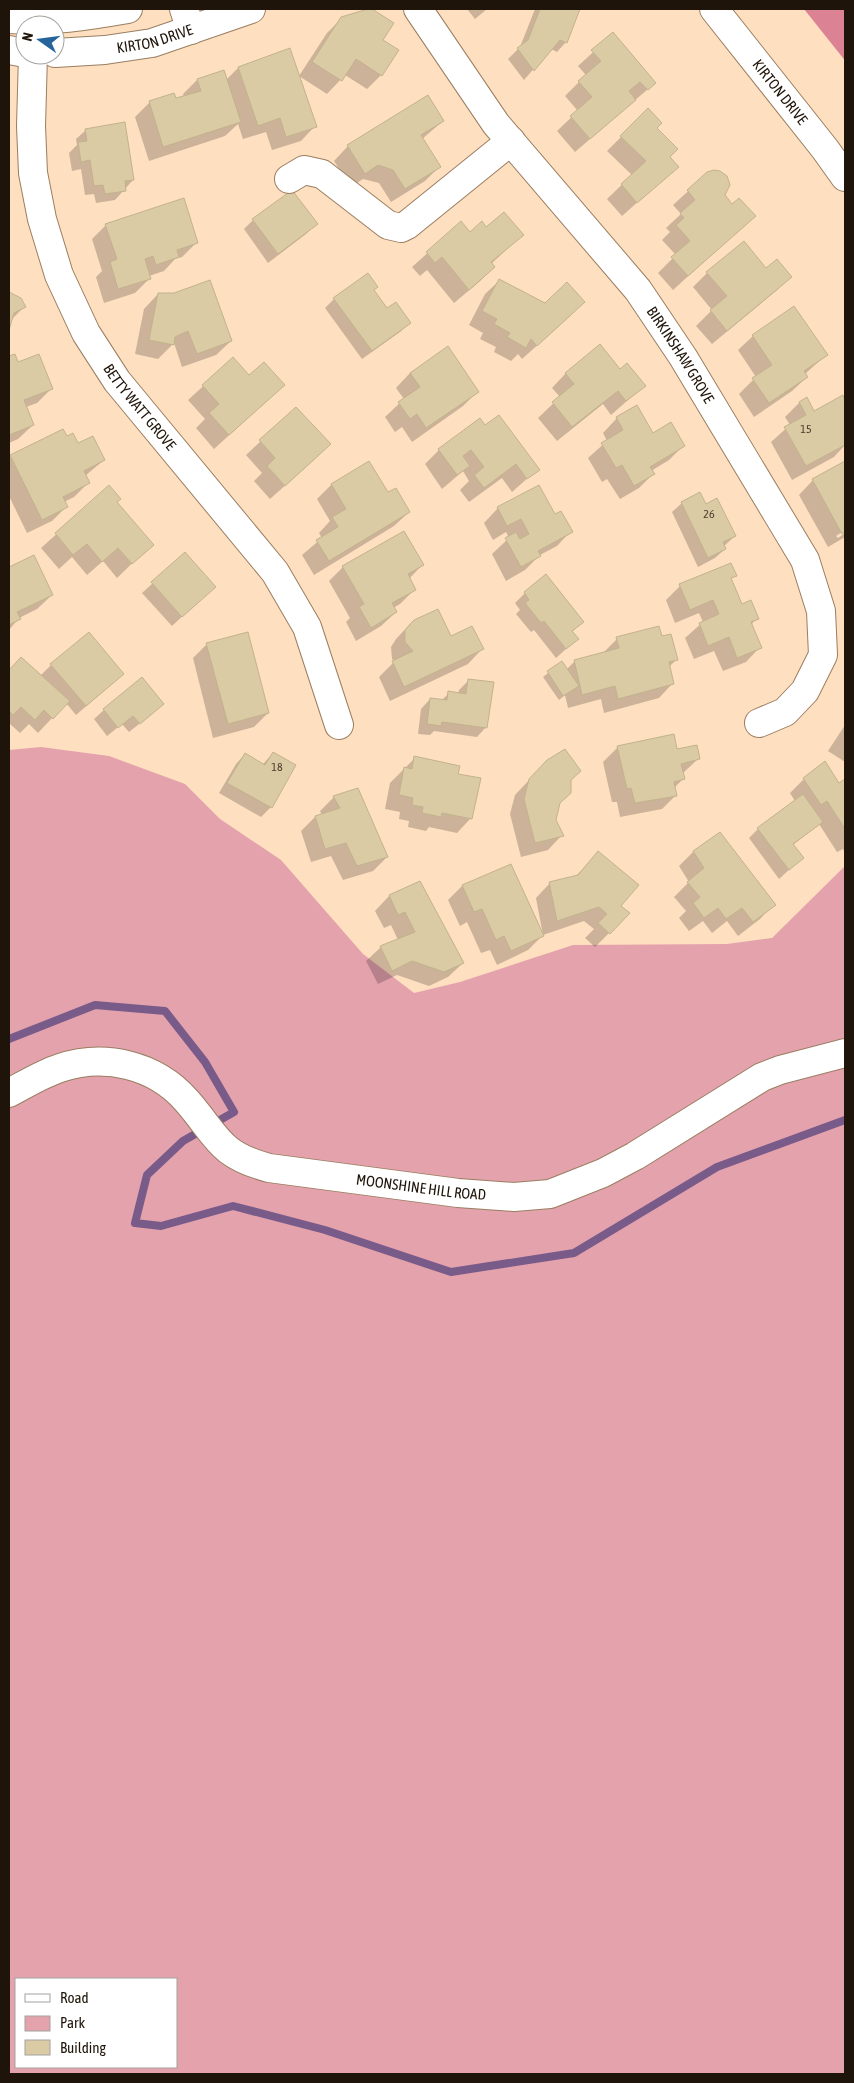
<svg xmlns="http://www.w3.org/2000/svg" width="854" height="2083" viewBox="0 0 854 2083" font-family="'Asap Condensed',sans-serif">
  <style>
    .green { fill: #e4a2ad; fill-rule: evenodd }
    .forest { fill: #db8294 }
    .shadow { fill: #0003 }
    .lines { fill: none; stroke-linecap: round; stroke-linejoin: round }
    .stream { stroke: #785b89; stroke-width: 8 }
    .building { fill: #dbcba5; stroke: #c2b28d }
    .minor-casing { stroke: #9a7e61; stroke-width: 30 }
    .tertiary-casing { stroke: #9a7e61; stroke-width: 30 }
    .minor { stroke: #fff; stroke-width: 28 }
    .tertiary { stroke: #fff; stroke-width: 28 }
    .labels { text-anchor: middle; stroke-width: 4.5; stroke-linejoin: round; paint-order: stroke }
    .number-label { font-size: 12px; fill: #4e4230 }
    .street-label { font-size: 15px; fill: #1f1409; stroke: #fff }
  </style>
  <rect width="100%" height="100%" fill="#fedfbf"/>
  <path class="green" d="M 41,747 L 109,756 L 185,784 L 220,819 L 281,860 L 363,954 L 414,993 L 460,982 L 573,945 L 727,944 L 772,938 L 845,866 L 845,2074 L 9,2074 L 9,750 ZM 16,1979 L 176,1979 L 176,2067 L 16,2067 Z"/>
  <polygon class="forest" points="804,9 845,9 845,61 843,58"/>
  <g class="shadow">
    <polygon points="467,9 487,9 475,19"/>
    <polygon points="535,9 579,9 566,42 557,52 551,49 524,80 508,59 520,47"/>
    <polygon points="342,18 382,40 381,75 367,89 345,75 327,94 299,76 327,33"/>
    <polygon points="613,34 655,83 575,152 557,131 578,111 565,96 586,75 578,66"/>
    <polygon points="238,68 315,126 301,141 272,150 266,132 243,139 238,124 225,136 149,161 135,117 149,103 174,95 175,100 184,97 183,94 197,80 223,72 226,80"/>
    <polygon points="648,110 668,157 677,167 622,216 607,199 632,175 607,151"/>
    <polygon points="443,121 422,139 440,166 425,181 391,202 379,183 363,179 351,187 334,161 348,146"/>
    <polygon points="86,130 133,180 115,200 96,203 94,194 85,195 81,169 72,171 69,153 77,145 76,139"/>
    <polygon points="707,174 732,206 754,216 673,290 658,273 676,255 662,240 670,232 666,228 681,214 673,205"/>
    <polygon points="253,220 316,224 306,234 268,263 244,229"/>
    <polygon points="461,223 470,233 486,229 522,235 491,264 494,267 479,282 454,303 427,270 420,276 412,267"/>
    <polygon points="106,225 196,243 182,257 175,259 164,271 149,276 150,278 135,293 104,303 96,277 102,271 92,239"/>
    <polygon points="766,270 790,277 776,291 712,344 696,326 712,310 693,287 707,273"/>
    <polygon points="500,280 570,316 522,359 518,354 511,361 494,352 496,347 480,339 483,333 469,325 485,294"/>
    <polygon points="373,290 387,310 409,323 400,332 362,359 325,308 334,299"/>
    <polygon points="9,294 20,299 24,307 11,320 9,329"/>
    <polygon points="158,294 174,295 231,341 216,355 182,367 174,343 158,359 135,354 144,309"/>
    <polygon points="794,308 826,355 805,374 807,377 792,391 754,417 739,394 756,377 738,350 753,336"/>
    <polygon points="14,355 18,364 51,389 37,403 26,407 33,425 18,439 9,443 9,357"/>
    <polygon points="233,359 269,399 214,449 196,428 205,419 188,400"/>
    <polygon points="620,370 644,386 611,415 603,404 557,441 538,418 560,397 552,388 566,373"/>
    <polygon points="410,373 477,392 463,406 412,442 402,427 395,432 385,417 404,399 396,388"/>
    <polygon points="842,397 845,402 845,445 834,457 792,480 771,442 790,425 785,417 799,403 807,399 814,412"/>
    <polygon points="296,408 315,459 270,499 254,481 262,473 246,455"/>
    <polygon points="617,418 683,446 669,460 651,471 653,474 639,488 620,499 607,479 602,482 588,458 607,441 603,433"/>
    <polygon points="485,427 538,469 512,492 502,478 469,502 460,490 469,481 463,471 442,489 425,464 439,450"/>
    <polygon points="62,430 66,437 104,460 85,476 88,483 74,497 64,502 66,507 52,521 27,533 9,496 9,458"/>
    <polygon points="845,462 845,530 836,536 838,538 845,533 845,537 828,547 799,495 813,480"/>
    <polygon points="369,463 388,494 409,512 394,526 314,575 302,555 322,538 319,533 330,521 317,499 331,485"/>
    <polygon points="109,487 116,502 152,544 117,578 103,561 87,575 72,557 59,569 41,548"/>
    <polygon points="682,503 705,505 735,536 724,546 725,549 715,558 698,567 672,512"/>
    <polygon points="498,508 554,516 571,531 557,546 540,555 525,570 506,581 492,554 509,538 506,532 493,540 484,523"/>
    <polygon points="185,554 204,596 172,626 142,593"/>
    <polygon points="33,556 52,595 37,609 19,618 9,630 9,568"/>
    <polygon points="422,565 409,579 415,589 400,604 393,608 396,612 381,626 356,641 346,622 350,618 329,581 343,567"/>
    <polygon points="735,575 730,580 741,606 757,618 751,625 760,647 746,662 723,671 714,651 694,659 685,638 703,622 699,613 675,623 666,600 680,586"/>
    <polygon points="525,593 582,622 572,632 577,639 556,658 534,630 531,632 516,614 520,610 515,603"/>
    <polygon points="410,624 482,649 468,664 390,701 379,677 395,661 392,659 391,647 396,639"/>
    <polygon points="661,637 677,659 669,667 673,683 659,698 604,713 601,699 568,708 565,695 559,700 543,677 562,662 567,669 575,661 602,654 617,639"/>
    <polygon points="207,644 268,713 254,727 213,738 193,658"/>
    <polygon points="21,659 40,676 51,665 113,683 76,715 66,703 38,733 29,724 20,733 9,723 9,671"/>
    <polygon points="469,680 486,727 477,737 434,731 430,735 418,734 421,709 430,699 441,701 449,693 458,694 459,690"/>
    <polygon points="104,710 153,713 129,732 122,724 107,736 94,719"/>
    <polygon points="845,725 845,762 828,751"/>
    <polygon points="618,747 676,750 698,759 682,774 683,779 674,788 676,795 662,809 620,817 617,802 612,802 603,762"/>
    <polygon points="273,753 295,766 271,807 261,817 219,793 236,764 245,754 263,764"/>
    <polygon points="415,758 457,775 471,818 457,833 429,827 426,831 408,827 409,821 399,819 400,812 385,809 390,783"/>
    <polygon points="533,776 570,781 559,804 555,820 562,835 548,850 521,857 510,814 515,795"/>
    <polygon points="804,779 838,785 845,780 845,853 843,849 837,852 819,824 793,845 802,858 779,879 749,838 758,829 795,801 790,793"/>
    <polygon points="334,797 387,857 373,871 343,880 331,856 311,862 301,831 315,817 322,815 320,811"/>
    <polygon points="720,834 774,904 760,919 738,936 727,921 712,933 703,921 689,931 679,918 686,911 674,897 689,882 679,866 693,852"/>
    <polygon points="598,853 620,906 609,933 595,947 585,938 594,929 584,921 543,935 536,898 550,883 576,876"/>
    <polygon points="419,882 463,963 448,977 429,986 397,975 378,984 366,961 381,947 398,940 391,925 384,928 375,911 389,896"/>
    <polygon points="462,886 542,936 528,950 497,965 490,950 481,953 467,922 460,926 448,900"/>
  </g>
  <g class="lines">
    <polyline class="stream" points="9,1039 95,1005 165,1011 205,1062 234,1112 183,1141 147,1175 135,1223 161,1226 233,1206 325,1230 451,1272 574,1253 717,1167 845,1120"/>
  </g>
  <g class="building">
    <polygon points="368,9 372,9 394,23 383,40 399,50 382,76 356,59 342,81 312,62 341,17"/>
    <polygon points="540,9 580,9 567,43 560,40 534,71 517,48 528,40"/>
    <polygon points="613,32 656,83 648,90 640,82 629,91 636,100 590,139 570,116 592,97 578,81 601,61 591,50"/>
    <polygon points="290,48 317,127 286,137 280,118 258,126 238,67"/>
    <polygon points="224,70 241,122 163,147 149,101 174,93 176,98 201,91 197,79"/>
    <polygon points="428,95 444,121 421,135 441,167 405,189 393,170 378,165 365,174 347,145"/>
    <polygon points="648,108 662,123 657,128 678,149 670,157 679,167 637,203 621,184 646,161 620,136"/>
    <polygon points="125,122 134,180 125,181 126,191 105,194 103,185 94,186 90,160 81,162 78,142 87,141 85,129"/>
    <polygon points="714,170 720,171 727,176 730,185 725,195 732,204 739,198 756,216 688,276 671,257 690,241 676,225 684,218 680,213 695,200 687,190 707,172"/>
    <polygon points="292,190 318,224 278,254 252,219"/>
    <polygon points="184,198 198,243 177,250 179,257 156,265 153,256 145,259 151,279 118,289 110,262 117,259 105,224"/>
    <polygon points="504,212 524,235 491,262 495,267 469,290 442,257 435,263 426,252 461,221 470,232 482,221 486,227"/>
    <polygon points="744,241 766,268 777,259 792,277 727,331 710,310 727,296 706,272"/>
    <polygon points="368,273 378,287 374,290 387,308 396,302 411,323 372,351 333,298"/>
    <polygon points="499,279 545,303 567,282 585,302 537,346 531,339 526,348 507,337 510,333 494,324 497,319 482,311"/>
    <polygon points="210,280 232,341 197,354 188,331 175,337 174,345 149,340 158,293 174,293"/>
    <polygon points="9,292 21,298 26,307 14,313 9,330"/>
    <polygon points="794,306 828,355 804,371 808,377 769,403 752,378 772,365 752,335"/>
    <polygon points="600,344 620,369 627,363 646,386 626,401 618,391 572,427 552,402 574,384 565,373"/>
    <polygon points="448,346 479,392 426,428 417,414 410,419 398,402 420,387 410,373"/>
    <polygon points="15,354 18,362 39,354 53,389 24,400 34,425 9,435 9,356"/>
    <polygon points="233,357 249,375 264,362 285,385 229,435 209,413 219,404 202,385"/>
    <polygon points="843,395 845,400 845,445 806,466 784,427 806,415 799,402 807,397 814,411"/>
    <polygon points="637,405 653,433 671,422 685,446 650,467 655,474 634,486 622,465 616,468 601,443 623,430 616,417"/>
    <polygon points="296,407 331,444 285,486 267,466 275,458 259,440"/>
    <polygon points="499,415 540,470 527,479 516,464 484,488 474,475 484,467 471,450 463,456 470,466 457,475 438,449 480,418 485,425"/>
    <polygon points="63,429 67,436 73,433 78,443 93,436 105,460 84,471 90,483 63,497 68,507 42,520 10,455"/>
    <polygon points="369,461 388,492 396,488 410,512 329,561 316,540 338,527 332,517 346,509 331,484"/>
    <polygon points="845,461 845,532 842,534 812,479"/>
    <polygon points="109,485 121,499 117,502 154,545 132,564 118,548 102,562 87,544 73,555 55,533"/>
    <polygon points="539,485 555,514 561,511 573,532 538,551 541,556 521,567 505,538 516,532 520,539 529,534 521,519 507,526 497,507"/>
    <polygon points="700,492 706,504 717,498 736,536 723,542 726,549 708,558 681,502"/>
    <polygon points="404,531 424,565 408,574 416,590 392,603 397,612 371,628 359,607 364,604 342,566"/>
    <polygon points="185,552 216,587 182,617 151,582"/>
    <polygon points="34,555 53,595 17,612 21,619 9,625 9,567"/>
    <polygon points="731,563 737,576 731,578 742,604 751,600 759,619 751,622 762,648 737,658 729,637 708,646 699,623 719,614 713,600 690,610 679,584"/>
    <polygon points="546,574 584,622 572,631 579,639 566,649 544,621 541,623 525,603 529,600 524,592"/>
    <polygon points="438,609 451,636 472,626 484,649 404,687 392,661 413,651 405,642 405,630 414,620"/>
    <polygon points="659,626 662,636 671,634 678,660 669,662 674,684 618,699 615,686 582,695 574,660 619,648 616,637"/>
    <polygon points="89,632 124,674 86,706 50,664"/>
    <polygon points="248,632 269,713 228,724 206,643"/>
    <polygon points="21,657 70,701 53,719 44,710 35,720 21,707 13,715 9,711 9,670"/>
    <polygon points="562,661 579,686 563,696 547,671"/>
    <polygon points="142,677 164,704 140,724 133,716 118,728 103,709"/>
    <polygon points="468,679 494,682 487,728 442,722 441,726 427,724 430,698 447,700 448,691 466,694"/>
    <polygon points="674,734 677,749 697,745 700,759 681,764 685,779 674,782 677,796 635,803 631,788 627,789 617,746"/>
    <polygon points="565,749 581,771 571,780 571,793 560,803 556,820 564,836 535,843 524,799 529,779 547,760"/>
    <polygon points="273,752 296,765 272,808 227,783 245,753 265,765"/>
    <polygon points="414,756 460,766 458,774 481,778 472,819 442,813 441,817 422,813 423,807 412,805 413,798 399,795 404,767 412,769"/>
    <polygon points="825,761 839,783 845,779 845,829 827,801 821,805 803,778"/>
    <polygon points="358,788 388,857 357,866 346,843 325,849 315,816 340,808 333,796"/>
    <polygon points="803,794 823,822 793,844 804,858 789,870 757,828"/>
    <polygon points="720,832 776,905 753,922 742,908 726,919 718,908 704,918 693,903 700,897 687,882 704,868 693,851"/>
    <polygon points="598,851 639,885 621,906 630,913 610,934 598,923 607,914 599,907 557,921 549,882 578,875"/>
    <polygon points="511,864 544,936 511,951 504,936 496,940 482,909 474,912 462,885"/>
    <polygon points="420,881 464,963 444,972 412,961 392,971 380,946 415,932 405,912 398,915 389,895"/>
  </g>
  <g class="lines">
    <g class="minor-casing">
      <g id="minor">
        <polyline points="184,9 191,30"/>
        <path id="s1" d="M 418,9 L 496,124 L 638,290 L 683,357 L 805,560 L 821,611 L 823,655 L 805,691 L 785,712 L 759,723"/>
        <path id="s2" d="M 33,55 L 31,126 L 33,173 L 42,219 L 59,275 L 86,333 L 117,381 L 275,572 L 307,627 L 339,725"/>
        <polyline points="289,179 304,170 322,174 388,225 401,228 407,225 511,141"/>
        <path id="s3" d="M 9,1093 C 26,1084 42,1074 60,1068 C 105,1053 155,1065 186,1100 C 218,1136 217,1154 269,1168 L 458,1193 L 514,1197 L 550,1194 L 603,1173 L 635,1156 L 762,1077 L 780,1070 L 845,1053"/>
      </g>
    </g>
    <g class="tertiary-casing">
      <g id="tertiary">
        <path id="s4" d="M 714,9 L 825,149 L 845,177"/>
        <path d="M 9,19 C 49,22 88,16 128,9"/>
        <polyline points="9,50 25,53"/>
        <path id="s5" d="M 55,53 L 105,50 L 152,43 L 251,9"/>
      </g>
    </g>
    <use href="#minor" class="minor"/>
    <use href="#tertiary" class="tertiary"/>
  </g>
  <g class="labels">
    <g class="number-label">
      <text x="806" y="433">15</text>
      <text x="709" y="518">26</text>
      <text x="277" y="771">18</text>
    </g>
    <g class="street-label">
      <text dy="5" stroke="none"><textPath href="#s5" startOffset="101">KIRTON DRIVE</textPath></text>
      <text dy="5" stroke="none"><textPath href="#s4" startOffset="106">KIRTON DRIVE</textPath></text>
      <text dy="5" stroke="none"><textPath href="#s1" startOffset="435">BIRKINSHAW GROVE</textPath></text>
      <text dy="5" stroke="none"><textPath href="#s2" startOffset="379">BETTY WATT GROVE</textPath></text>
      <text dy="5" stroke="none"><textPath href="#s3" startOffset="458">MOONSHINE HILL ROAD</textPath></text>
    </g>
  </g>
  <rect width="854" height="2083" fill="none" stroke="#1f1409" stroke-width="20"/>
  <rect x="15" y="1978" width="162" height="90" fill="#ffffff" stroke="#a5a19d"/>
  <rect x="25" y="1994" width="25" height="8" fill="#ffffff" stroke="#a5a19d"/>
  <text x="60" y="2003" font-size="15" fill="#1f1409">Road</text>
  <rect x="25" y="2016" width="25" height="15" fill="#e4a2ad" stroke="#a5a19d"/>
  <text x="60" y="2028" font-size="15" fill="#1f1409">Park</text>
  <rect x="25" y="2040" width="25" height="15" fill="#dbcba5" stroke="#a5a19d"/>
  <text x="60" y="2053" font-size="15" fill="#1f1409">Building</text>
  <g transform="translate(40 40) rotate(284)"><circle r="24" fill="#ffffff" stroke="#a5a19d"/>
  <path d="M0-4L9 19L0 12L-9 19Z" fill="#25659b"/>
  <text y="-8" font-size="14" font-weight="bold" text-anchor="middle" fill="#1f1409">N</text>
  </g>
</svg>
